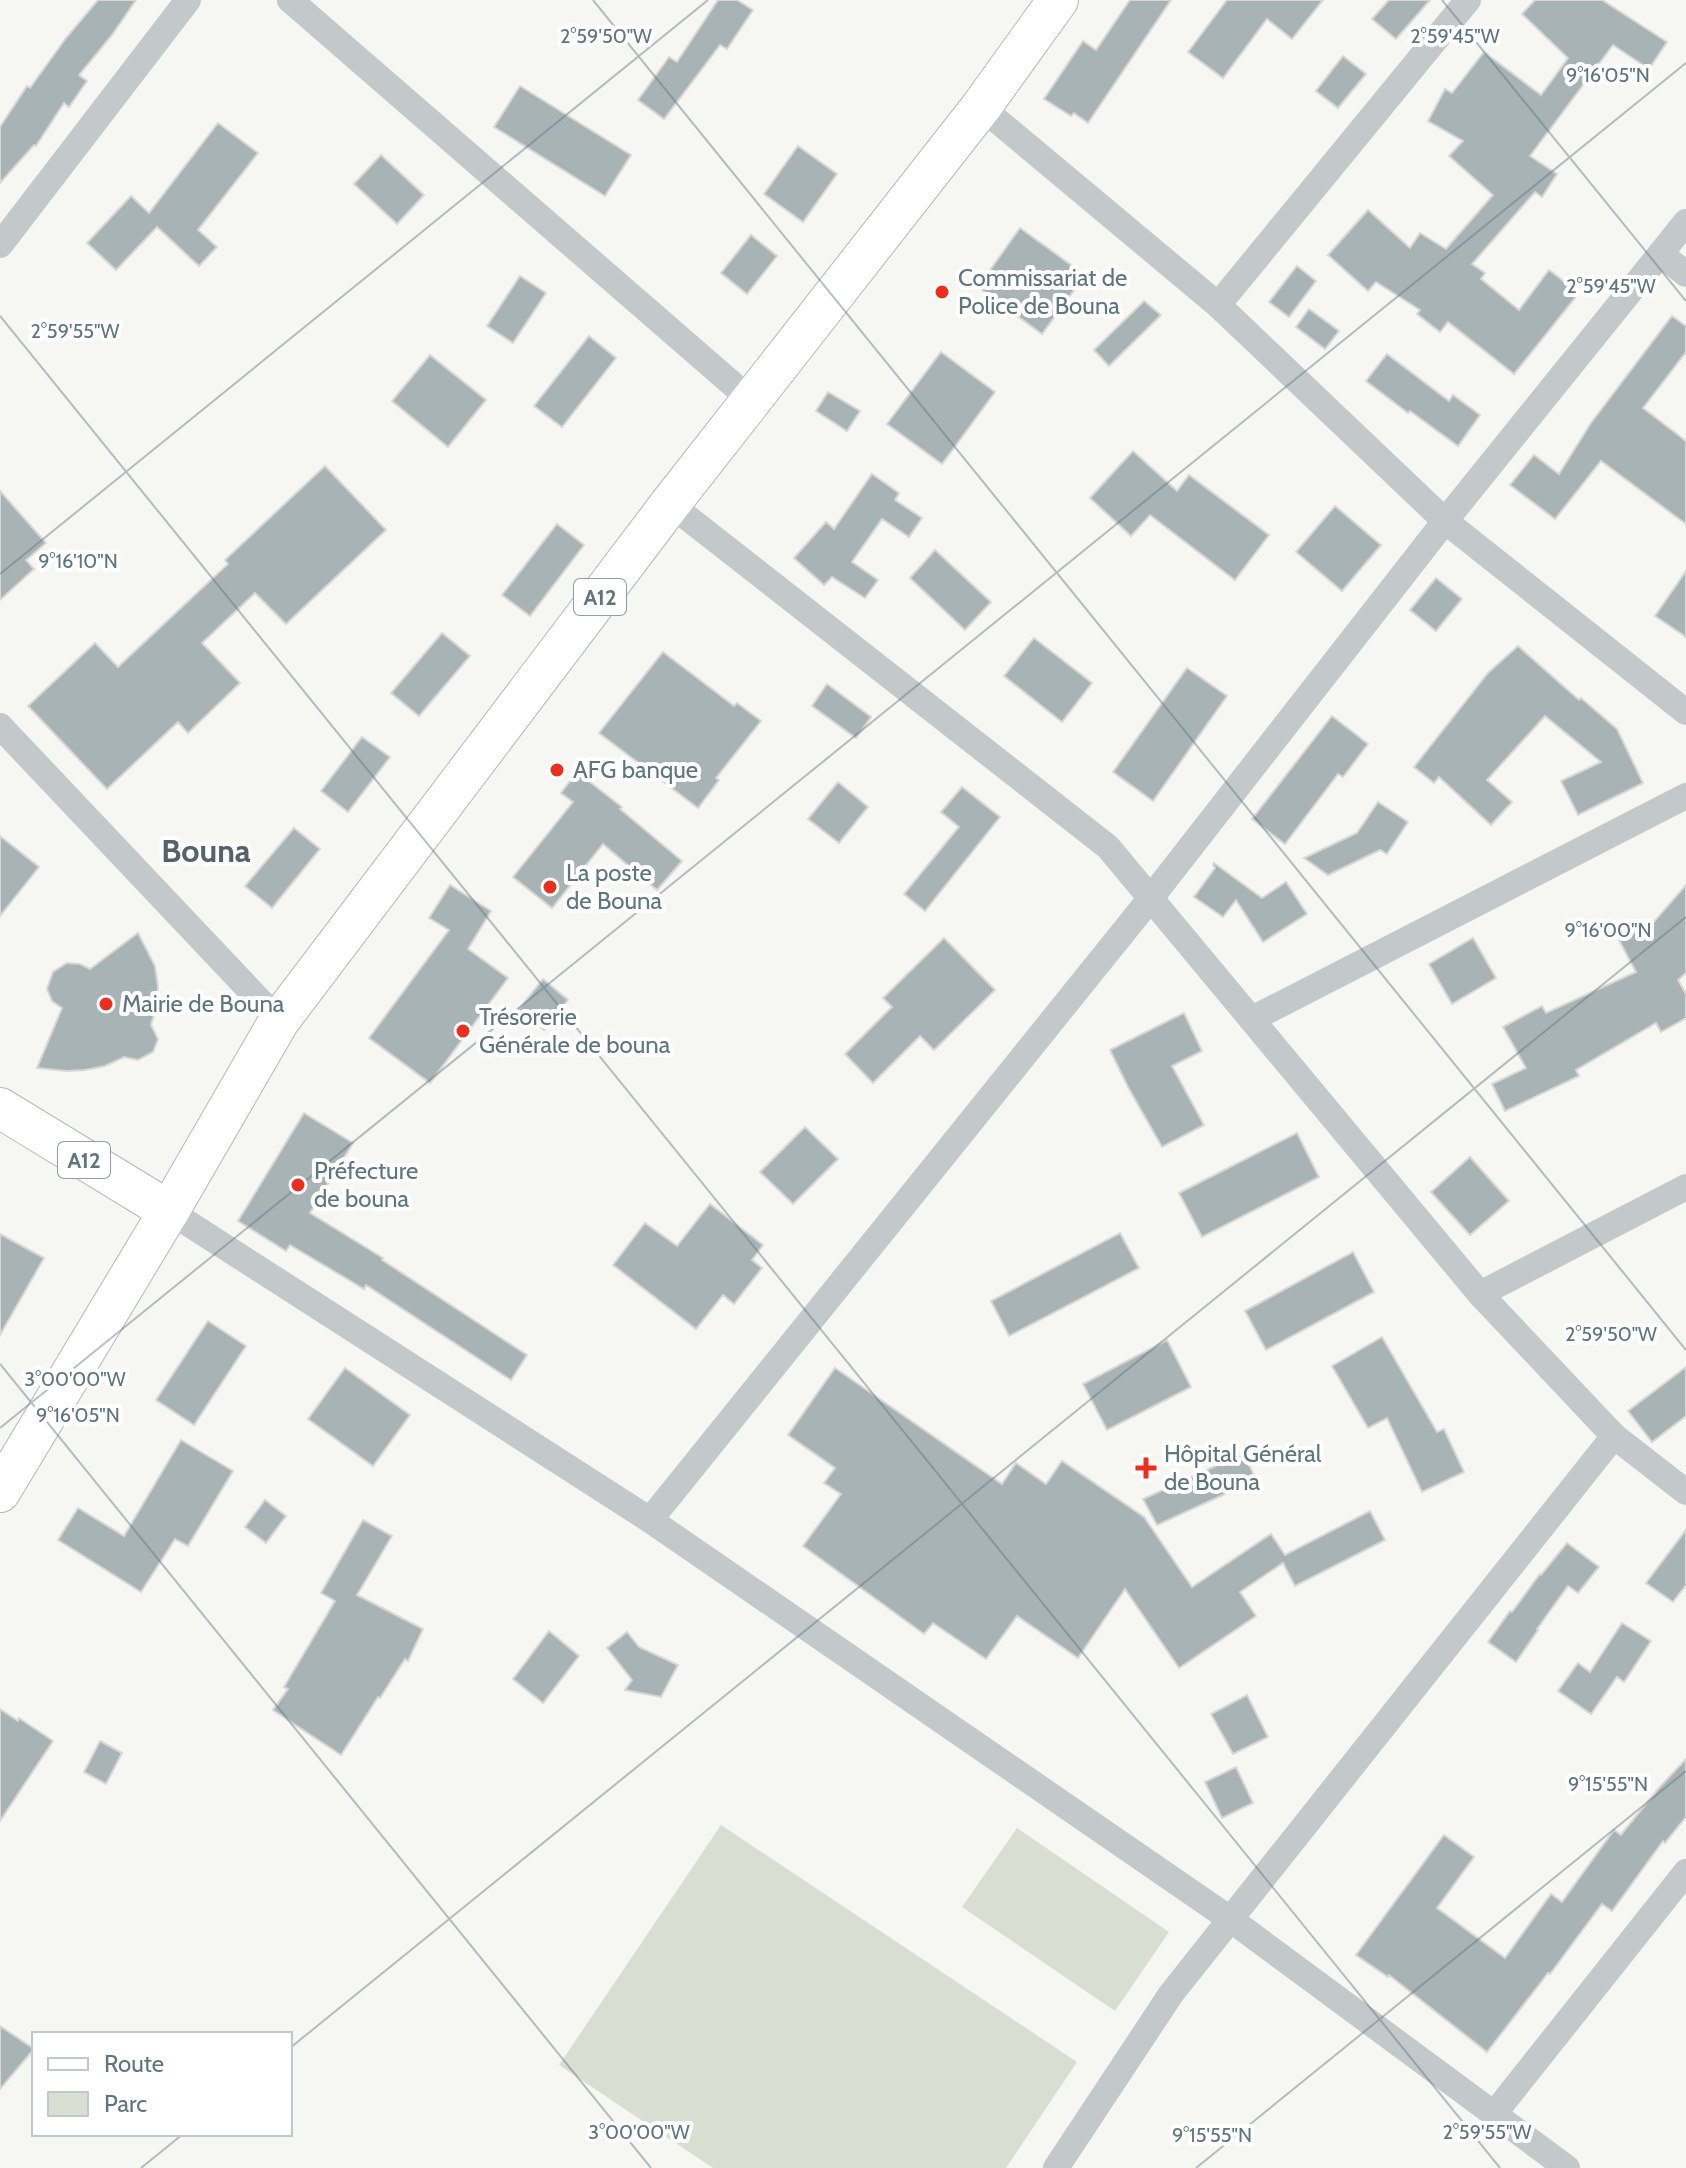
<svg xmlns="http://www.w3.org/2000/svg" width="1686" height="2168" viewBox="0 0 1686 2168" font-family="Cabin,sans-serif">
  <style>
    .green { fill: #d9ded3 }
    .building { fill: #a8b3b6; stroke: #d8d7d5; stroke-width: 2 }
    .lines { fill: none; stroke-linecap: round; stroke-linejoin: round }
    .primary-casing { stroke: #b4babc; stroke-width: 42 }
    .street { stroke: #c3c8ca; stroke-width: 26 }
    .primary { stroke: #fff; stroke-width: 40 }
    .ticks { fill: none; stroke: #60767f; stroke-width: 2; stroke-opacity: 0.45 }
    .poi-dot { fill: #eb2e1e; stroke: #fff; stroke-width: 3 }
    .labels { text-anchor: middle; stroke-width: 8; stroke-linejoin: round; paint-order: stroke }
    .shield { fill: #fff; stroke: #909fa5; stroke-width: 2 }
    .shield-label { font-size: 22px; font-weight: bold; fill: #60767f }
    .poi-label { font-size: 24px; fill: #60767f; stroke: #fff; text-anchor: start }
    .district-label { font-size: 32px; font-weight: bold; fill: #52636a; stroke: #fff }
    .ticks-label { font-size: 20px; text-anchor: middle; fill: #60767f; stroke: #fff; stroke-width: 8; stroke-linejoin: round; paint-order: stroke }
  </style>
  <rect width="100%" height="100%" fill="#f6f6f3"/>
  <g class="green">
    <polygon points="721,1825 1077,2062 1006,2168 713,2168 559,2065"/>
    <polygon points="1017,1828 1169,1932 1115,2011 962,1907"/>
  </g>
  <g class="building">
    <polygon points="98,0 136,0 112,35 79,75 87,81 69,107 64,103 36,146 34,145 0,183 0,127 27,86 30,88 66,38"/>
    <polygon points="718,0 737,0 753,10 727,49 720,45 664,119 638,100 669,57 677,62"/>
    <polygon points="1130,0 1171,0 1088,123 1074,113 1071,116 1044,99 1083,41 1096,50"/>
    <polygon points="1227,0 1323,0 1292,39 1267,19 1223,78 1188,52"/>
    <polygon points="1389,0 1430,0 1396,39 1372,19"/>
    <polygon points="1535,0 1602,0 1667,42 1649,69 1613,45 1530,156 1557,174 1542,197 1535,192 1472,264 1485,273 1481,279 1519,310 1549,270 1579,293 1514,374 1448,322 1440,332 1417,314 1420,310 1376,282 1368,291 1328,255 1368,210 1410,248 1420,233 1446,249 1493,195 1449,156 1463,141 1428,121 1445,89 1452,93 1484,52 1541,95 1568,58 1522,14"/>
    <polygon points="1343,56 1366,74 1338,108 1316,91"/>
    <polygon points="520,86 631,155 605,196 494,127"/>
    <polygon points="218,123 258,153 198,230 217,247 199,266 157,227 116,270 87,243 131,196 149,213"/>
    <polygon points="798,146 837,174 803,222 764,194"/>
    <polygon points="381,155 424,195 397,224 354,184"/>
    <polygon points="1020,228 1085,275 1042,334 978,287"/>
    <polygon points="751,235 777,256 747,294 721,273"/>
    <polygon points="1297,266 1316,281 1289,317 1269,302"/>
    <polygon points="520,276 546,293 513,343 487,326"/>
    <polygon points="1144,301 1161,315 1109,366 1094,350"/>
    <polygon points="1309,309 1339,331 1325,349 1296,327"/>
    <polygon points="1672,316 1686,326 1686,352 1643,408 1686,441 1686,524 1601,461 1555,519 1510,485 1534,455 1559,474 1591,423"/>
    <polygon points="589,336 616,358 562,427 534,406"/>
    <polygon points="941,352 995,392 942,464 887,424"/>
    <polygon points="1387,354 1449,401 1453,395 1480,415 1458,446 1410,411 1408,413 1366,381"/>
    <polygon points="430,355 486,400 448,447 392,401"/>
    <polygon points="828,392 860,411 847,431 816,411"/>
    <polygon points="1133,451 1177,491 1189,475 1269,535 1235,580 1150,515 1131,536 1090,498"/>
    <polygon points="325,466 386,530 286,624 255,593 202,643 240,683 188,733 178,722 107,789 28,706 95,643 118,667 228,564 225,560"/>
    <polygon points="872,474 899,493 895,500 922,518 909,537 882,519 852,562 878,580 865,598 832,577 824,585 794,558 826,522 834,529"/>
    <polygon points="0,491 46,543 26,560 34,569 0,600"/>
    <polygon points="1335,506 1381,545 1342,591 1296,552"/>
    <polygon points="557,524 584,545 530,616 502,595"/>
    <polygon points="935,550 991,602 965,630 910,578"/>
    <polygon points="1686,571 1686,637 1655,616"/>
    <polygon points="1436,578 1462,599 1436,631 1410,610"/>
    <polygon points="442,633 470,656 419,716 391,693"/>
    <polygon points="1034,638 1092,683 1062,722 1004,676"/>
    <polygon points="1518,646 1579,700 1581,698 1617,729 1643,783 1578,815 1561,781 1601,762 1545,716 1487,780 1512,802 1491,825 1439,777 1434,783 1414,767 1488,673"/>
    <polygon points="663,652 734,706 737,703 761,721 716,778 719,780 698,808 599,733"/>
    <polygon points="1187,668 1227,696 1153,801 1113,772"/>
    <polygon points="827,684 871,717 856,738 812,706"/>
    <polygon points="1332,716 1368,744 1343,777 1338,774 1285,844 1252,819"/>
    <polygon points="362,737 390,757 348,812 321,791"/>
    <polygon points="577,772 622,807 620,809 682,861 657,890 603,844 552,908 513,877 573,802 561,793"/>
    <polygon points="838,782 868,807 839,843 808,819"/>
    <polygon points="962,787 1000,817 925,911 904,894 959,827 941,812"/>
    <polygon points="1378,802 1408,822 1387,854 1380,850 1328,875 1304,858 1357,833"/>
    <polygon points="294,828 320,849 272,908 245,886"/>
    <polygon points="0,836 39,867 0,916"/>
    <polygon points="1214,863 1262,898 1286,882 1307,914 1263,942 1236,900 1223,917 1194,897 1215,868 1213,865"/>
    <polygon points="450,885 491,911 468,949 508,978 430,1083 369,1038 449,930 429,918"/>
    <polygon points="1686,885 1686,973 1678,980 1686,994 1686,1018 1661,1032 1656,1023 1576,1070 1579,1076 1505,1111 1492,1084 1526,1068 1503,1027 1542,1006 1546,1013 1636,972 1619,940 1653,923"/>
    <polygon points="138,933 155,966 158,987 156,1008 151,1025 158,1039 153,1052 138,1060 124,1057 105,1066 85,1070 67,1071 37,1068 62,1008 52,1001 47,989 53,972 67,963 80,964 90,969"/>
    <polygon points="944,938 995,990 934,1050 920,1036 873,1083 845,1054 892,1007 883,998"/>
    <polygon points="1473,938 1496,978 1452,1004 1429,964"/>
    <polygon points="543,979 568,1000 544,1030 518,1010"/>
    <polygon points="1184,1013 1202,1051 1172,1066 1204,1125 1162,1147 1128,1087 1110,1050"/>
    <polygon points="304,1113 353,1143 310,1213 383,1258 382,1260 527,1355 511,1380 366,1285 364,1289 290,1245 286,1251 238,1221"/>
    <polygon points="805,1127 838,1159 793,1204 760,1172"/>
    <polygon points="1297,1133 1319,1177 1202,1237 1179,1193"/>
    <polygon points="1470,1157 1509,1201 1470,1235 1431,1192"/>
    <polygon points="710,1204 763,1245 752,1260 762,1268 734,1304 723,1295 696,1329 613,1265 645,1223 677,1246"/>
    <polygon points="1120,1233 1139,1268 1009,1336 991,1301"/>
    <polygon points="0,1234 44,1258 0,1335"/>
    <polygon points="1353,1252 1374,1292 1266,1350 1245,1311"/>
    <polygon points="208,1321 246,1346 194,1425 156,1400"/>
    <polygon points="1382,1337 1437,1432 1444,1429 1464,1472 1422,1492 1387,1418 1368,1428 1332,1366"/>
    <polygon points="1167,1340 1191,1387 1107,1430 1083,1384"/>
    <polygon points="1686,1367 1686,1416 1652,1442 1628,1411"/>
    <polygon points="345,1368 410,1415 373,1466 308,1419"/>
    <polygon points="835,1368 1002,1484 1016,1463 1046,1484 1062,1461 1144,1517 1192,1587 1271,1534 1285,1555 1370,1511 1385,1540 1295,1586 1283,1563 1240,1592 1256,1616 1179,1668 1125,1589 1078,1658 1017,1616 986,1659 933,1623 924,1634 803,1546 841,1494 824,1483 835,1468 788,1435"/>
    <polygon points="181,1440 233,1471 188,1546 175,1539 141,1592 58,1540 78,1508 124,1536"/>
    <polygon points="1244,1453 1256,1480 1157,1525 1143,1499"/>
    <polygon points="265,1500 286,1516 266,1543 245,1527"/>
    <polygon points="363,1520 392,1536 357,1595 423,1629 408,1661 405,1659 380,1698 378,1697 341,1755 273,1710 288,1689 284,1687 335,1601 321,1593"/>
    <polygon points="1686,1530 1686,1585 1673,1602 1646,1583"/>
    <polygon points="1567,1543 1599,1567 1578,1593 1568,1586 1537,1629 1538,1630 1516,1662 1488,1642 1510,1611 1512,1612 1540,1574 1541,1575"/>
    <polygon points="1622,1623 1651,1641 1624,1682 1617,1677 1591,1714 1558,1691 1578,1663 1590,1672"/>
    <polygon points="549,1631 579,1656 543,1703 513,1679"/>
    <polygon points="627,1632 639,1647 678,1665 661,1697 625,1690 632,1680 607,1648"/>
    <polygon points="1247,1695 1268,1737 1233,1754 1211,1714"/>
    <polygon points="0,1709 18,1721 19,1718 53,1741 0,1821"/>
    <polygon points="100,1741 122,1753 106,1784 84,1772"/>
    <polygon points="1686,1759 1686,1817 1665,1843 1663,1841 1612,1911 1602,1904 1550,1974 1548,1973 1487,2052 1389,1975 1388,1977 1356,1955 1444,1835 1474,1857 1437,1908 1505,1958 1551,1894 1562,1902 1614,1830 1621,1835 1658,1789"/>
    <polygon points="1236,1767 1253,1803 1222,1818 1205,1782"/>
    <polygon points="0,2026 34,2049 0,2089"/>
  </g>
  <g class="lines">
    <g class="primary-casing">
      <g id="primary">
        <polyline points="0,1108 169,1211"/>
        <polyline points="0,1492 169,1211 279,1021 670,504 981,107 1058,0"/>
      </g>
    </g>
    <g class="street">
      <polyline points="290,0 752,401"/>
      <polyline points="981,107 1218,305 1445,521 1686,712"/>
      <polyline points="0,245 188,0"/>
      <polyline points="1661,254 1686,274"/>
      <polyline points="1218,305 1468,0"/>
      <polyline points="670,504 1108,847 1480,1294 1614,1436 1686,1492"/>
      <polyline points="0,726 279,1021"/>
      <polyline points="1252,1019 1686,796"/>
      <polyline points="169,1211 650,1520 1230,1919 1567,2168"/>
      <polyline points="1480,1294 1686,1187"/>
      <polyline points="650,1520 1150,899 1445,521 1686,222"/>
      <polyline points="1494,2114 1686,1872"/>
      <polyline points="1056,2168 1171,1994 1614,1436"/>
    </g>
    <use href="#primary" class="primary"/>
  </g>
  <path class="ticks" d="M 593,0 L 1686,1350M 1442,0 L 1686,301M 0,316 L 1500,2168M 0,574 L 708,0M 0,1364 L 651,2168M 0,1428 L 1686,63M 290,2048 L 1686,917M 141,2168 L 183,2134M 1196,2168 L 1686,1771"/>
  <g class="poi-dot">
    <circle cx="942" cy="292" r="8"/>
    <circle cx="557" cy="770" r="8"/>
    <circle cx="550" cy="887" r="8"/>
    <circle cx="106" cy="1004" r="8"/>
    <circle cx="463" cy="1031" r="8"/>
    <circle cx="298" cy="1185" r="8"/>
    <path d="M1142 1456h8v8h8v8h-8v8h-8v-8h-8v-8h8z"/>
  </g>
  <g class="labels">
    <g class="shield">
      <rect x="574" y="579" width="52" height="36" rx="6"/>
      <rect x="58" y="1142" width="52" height="36" rx="6"/>
    </g>
    <g class="shield-label">
      <text x="600" y="605">A12</text>
      <text x="84" y="1168">A12</text>
    </g>
    <g class="poi-label">
      <text x="958" y="286">Commissariat de<tspan x="958" dy="28">Police de Bouna</tspan></text>
      <text x="573" y="778">AFG banque</text>
      <text x="566" y="881">La poste<tspan x="566" dy="28">de Bouna</tspan></text>
      <text x="122" y="1012">Mairie de Bouna</text>
      <text x="479" y="1025">Trésorerie<tspan x="479" dy="28">Générale de bouna</tspan></text>
      <text x="314" y="1179">Préfecture<tspan x="314" dy="28">de bouna</tspan></text>
      <text x="1164" y="1462">Hôpital Général<tspan x="1164" dy="28">de Bouna</tspan></text>
    </g>
    <g class="district-label">
      <text x="206" y="862">Bouna</text>
    </g>
  </g>
  <g class="ticks-label">
    <text x="606" y="43">2°59'50"W</text>
    <text x="1455" y="43">2°59'45"W</text>
    <text x="1608" y="82">9°16'05"N</text>
    <text x="1611" y="293">2°59'45"W</text>
    <text x="75" y="338">2°59'55"W</text>
    <text x="78" y="568">9°16'10"N</text>
    <text x="1608" y="937">9°16'00"N</text>
    <text x="1611" y="1341">2°59'50"W</text>
    <text x="75" y="1386">3°00'00"W</text>
    <text x="78" y="1422">9°16'05"N</text>
    <text x="1608" y="1791">9°15'55"N</text>
    <text x="639" y="2139">3°00'00"W</text>
    <text x="1487" y="2139">2°59'55"W</text>
    <text x="1212" y="2142">9°15'55"N</text>
  </g>
  <rect x="32" y="2032" width="260" height="104" fill="#ffffff" stroke="#bfc8cc" stroke-width="2"/>
  <rect x="48" y="2058" width="40" height="12" fill="#ffffff" stroke="#bfc8cc" stroke-width="2"/>
  <text x="104" y="2072" font-size="24" fill="#60767f">Route</text>
  <rect x="48" y="2092" width="40" height="24" fill="#d9ded3" stroke="#bfc8cc" stroke-width="2"/>
  <text x="104" y="2112" font-size="24" fill="#60767f">Parc</text>
</svg>
